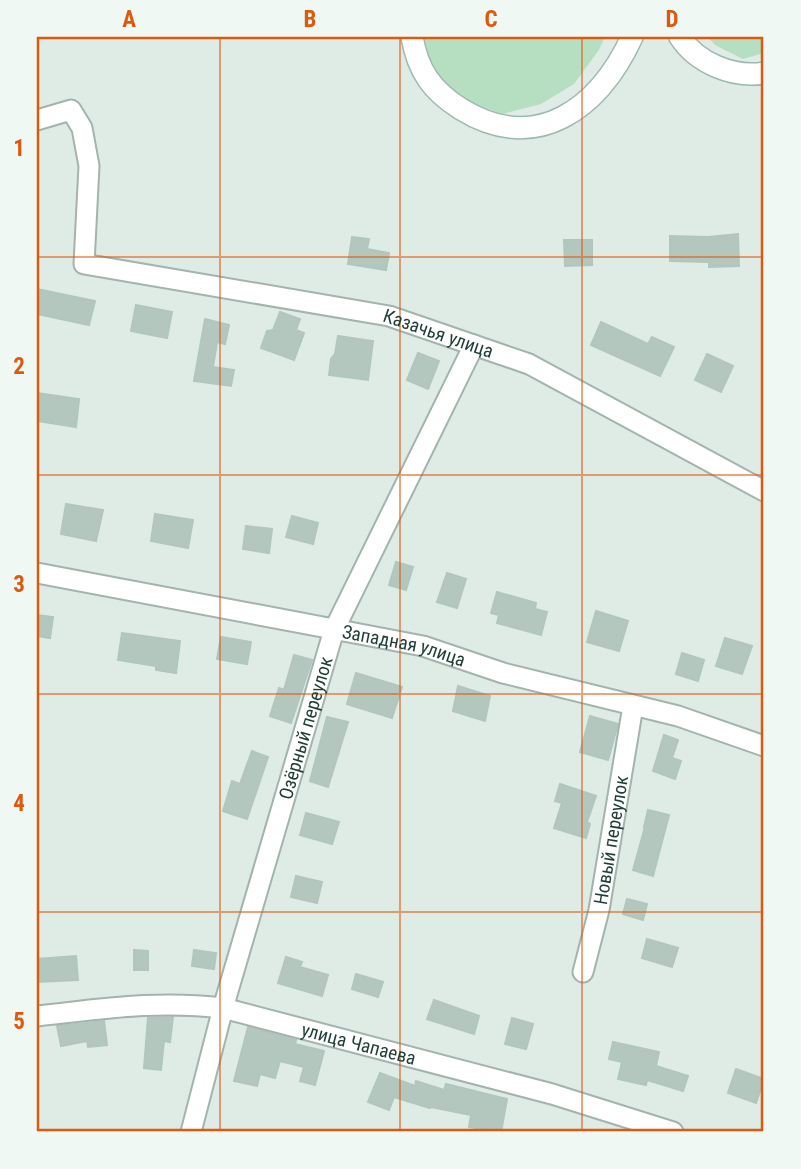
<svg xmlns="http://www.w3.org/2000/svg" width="801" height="1169" viewBox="0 0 801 1169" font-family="'Roboto Condensed',sans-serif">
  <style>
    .green { fill: #b6dfc1 }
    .building { fill: #b4c7bf; stroke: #b1c6be; stroke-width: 2 }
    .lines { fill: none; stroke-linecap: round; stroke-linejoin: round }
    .minor-casing { stroke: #a2b4ad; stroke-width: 23 }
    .secondary-casing { stroke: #9db9af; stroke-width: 24 }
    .minor { stroke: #fff; stroke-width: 19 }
    .secondary { stroke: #fff; stroke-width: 21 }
    .grid { fill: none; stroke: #de580e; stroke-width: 2; stroke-opacity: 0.55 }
    .labels { text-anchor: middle; stroke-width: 5; stroke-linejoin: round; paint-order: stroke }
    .street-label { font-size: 19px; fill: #1f3e35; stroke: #f0f8f4 }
    .neatline { fill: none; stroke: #de580e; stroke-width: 2.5 }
    .grid-label { font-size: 23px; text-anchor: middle; font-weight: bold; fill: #de580e }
  </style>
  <rect width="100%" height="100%" fill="#dfece6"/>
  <g class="green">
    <polygon points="424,37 605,37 599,50 574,84 541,104 502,114 464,100 432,69"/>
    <polygon points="708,37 764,37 764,53 743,59 715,45"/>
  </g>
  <g class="building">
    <polygon points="738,234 739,266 709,267 709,262 670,261 670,236 708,237"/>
    <polygon points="352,237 369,239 367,249 389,253 386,270 348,264"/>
    <polygon points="564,240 592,240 592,265 565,266"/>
    <polygon points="37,289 95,301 89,325 37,314"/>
    <polygon points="136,305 172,312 167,338 131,331"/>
    <polygon points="280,312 300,319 296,330 304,333 294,360 261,348 267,331 273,330"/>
    <polygon points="205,319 229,325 225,344 217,342 213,367 234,370 231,386 194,381"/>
    <polygon points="601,322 648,344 652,337 674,347 660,376 591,345"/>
    <polygon points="338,336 373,341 368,380 329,375 331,359 335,354"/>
    <polygon points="418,353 439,361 428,389 407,380"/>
    <polygon points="707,354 733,366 721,392 695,380"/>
    <polygon points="37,393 79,399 76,427 37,421"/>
    <polygon points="66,504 103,510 96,541 61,534"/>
    <polygon points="155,514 193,520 188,548 151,541"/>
    <polygon points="292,516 318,523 313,544 286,537"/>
    <polygon points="246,526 272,529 269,553 243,549"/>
    <polygon points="396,562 413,567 406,590 389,585"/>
    <polygon points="447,573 466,579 457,608 437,602"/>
    <polygon points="497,592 536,603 535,609 547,612 541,635 497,623 499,615 491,613"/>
    <polygon points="596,611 628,621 619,651 587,642"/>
    <polygon points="37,615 53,617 50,638 37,636"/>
    <polygon points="122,633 180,641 176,673 156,670 156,666 118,660"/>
    <polygon points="221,637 251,642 247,664 217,659"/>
    <polygon points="725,638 752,646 742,674 716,666"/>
    <polygon points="682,653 704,660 698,681 676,674"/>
    <polygon points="294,655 312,660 291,723 270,716 279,688 284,690"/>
    <polygon points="356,673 402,687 392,718 347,704"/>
    <polygon points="458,686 490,696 485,721 453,711"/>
    <polygon points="590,716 618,724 608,760 580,752"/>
    <polygon points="327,717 348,722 328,787 310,781"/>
    <polygon points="664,735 678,740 672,758 681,761 675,779 653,771"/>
    <polygon points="252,751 268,757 247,819 223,811 232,781 240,784"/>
    <polygon points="560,784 596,796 587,822 590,824 586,838 554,828 562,803 555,801"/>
    <polygon points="648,810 669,815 653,876 633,870 645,827 644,827"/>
    <polygon points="306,813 339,822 332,844 300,835"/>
    <polygon points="296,876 322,882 317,903 291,897"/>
    <polygon points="627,899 647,904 643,920 623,914"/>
    <polygon points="647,939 678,948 672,967 642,958"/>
    <polygon points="134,950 148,951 148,970 134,970"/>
    <polygon points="194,950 216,953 214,969 192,966"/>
    <polygon points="76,956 78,980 37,982 37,959"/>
    <polygon points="286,957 302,962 300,967 328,975 322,996 278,983"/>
    <polygon points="356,974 383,982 378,997 352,989"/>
    <polygon points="434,1000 479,1016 474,1034 427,1019"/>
    <polygon points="173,1017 170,1042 164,1041 161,1070 144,1068 148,1018"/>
    <polygon points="512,1018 533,1024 526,1049 505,1044"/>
    <polygon points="104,1021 107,1045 88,1047 87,1041 61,1046 57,1026"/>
    <polygon points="248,1027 296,1040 295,1044 324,1051 315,1085 300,1081 304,1067 280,1061 275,1078 260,1074 257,1086 234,1081"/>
    <polygon points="613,1042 659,1052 656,1066 688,1076 683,1091 647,1080 646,1085 618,1079 622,1062 609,1059"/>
    <polygon points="736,1069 764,1079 756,1103 728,1093"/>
    <polygon points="380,1073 415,1086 416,1081 444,1090 446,1084 507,1099 501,1132 469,1127 471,1115 431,1107 430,1108 394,1097 389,1110 368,1102"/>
  </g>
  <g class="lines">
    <g class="minor-casing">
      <g id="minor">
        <path id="s1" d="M 37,120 L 71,110 L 82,128 L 89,166 L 84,264 L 389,316 L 529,364 L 764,491"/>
        <path id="s2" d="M 37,573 L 423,646 L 503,673 L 678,716 L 764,746"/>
        <path id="s3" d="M 583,972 L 599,910 L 633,706"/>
        <path id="s4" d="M 37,1016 C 102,1009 157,1000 223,1008 L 552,1094 L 673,1132"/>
        <path id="s5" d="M 191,1132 L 223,1008 L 334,630 L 474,345"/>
      </g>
    </g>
    <g class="secondary-casing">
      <g id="secondary">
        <path d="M 412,37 C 418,71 432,91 461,109 C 537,156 599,108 632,37"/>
        <path d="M 680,37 C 697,63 733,78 764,73"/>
      </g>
    </g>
    <use href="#minor" class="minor"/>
    <use href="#secondary" class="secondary"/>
  </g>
  <path class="grid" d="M 220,37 L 220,1132M 400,37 L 400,1132M 582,37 L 582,1132M 37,257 L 764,257M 37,475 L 764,475M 37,694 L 764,694M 37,912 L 764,912"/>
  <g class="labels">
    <g class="street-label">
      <text dy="7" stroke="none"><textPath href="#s1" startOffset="555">Казачья улица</textPath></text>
      <text dy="7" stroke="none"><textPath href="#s2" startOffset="374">Западная улица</textPath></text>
      <text dy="7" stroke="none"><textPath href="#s5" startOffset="420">Озёрный переулок</textPath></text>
      <text dy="7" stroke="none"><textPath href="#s3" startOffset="135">Новый переулок</textPath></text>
      <text dy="7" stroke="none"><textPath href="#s4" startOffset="327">улица Чапаева</textPath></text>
    </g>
  </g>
  <rect width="801" height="1169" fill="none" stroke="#f0f8f4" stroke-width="77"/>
  <rect x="38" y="38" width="724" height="1092" class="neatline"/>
  <g class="grid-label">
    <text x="129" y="27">A</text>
    <text x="310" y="27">B</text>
    <text x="491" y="27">C</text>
    <text x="672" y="27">D</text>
    <text x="19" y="156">1</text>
    <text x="19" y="374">2</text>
    <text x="19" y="592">3</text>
    <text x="19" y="811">4</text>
    <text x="19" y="1029">5</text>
  </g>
</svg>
